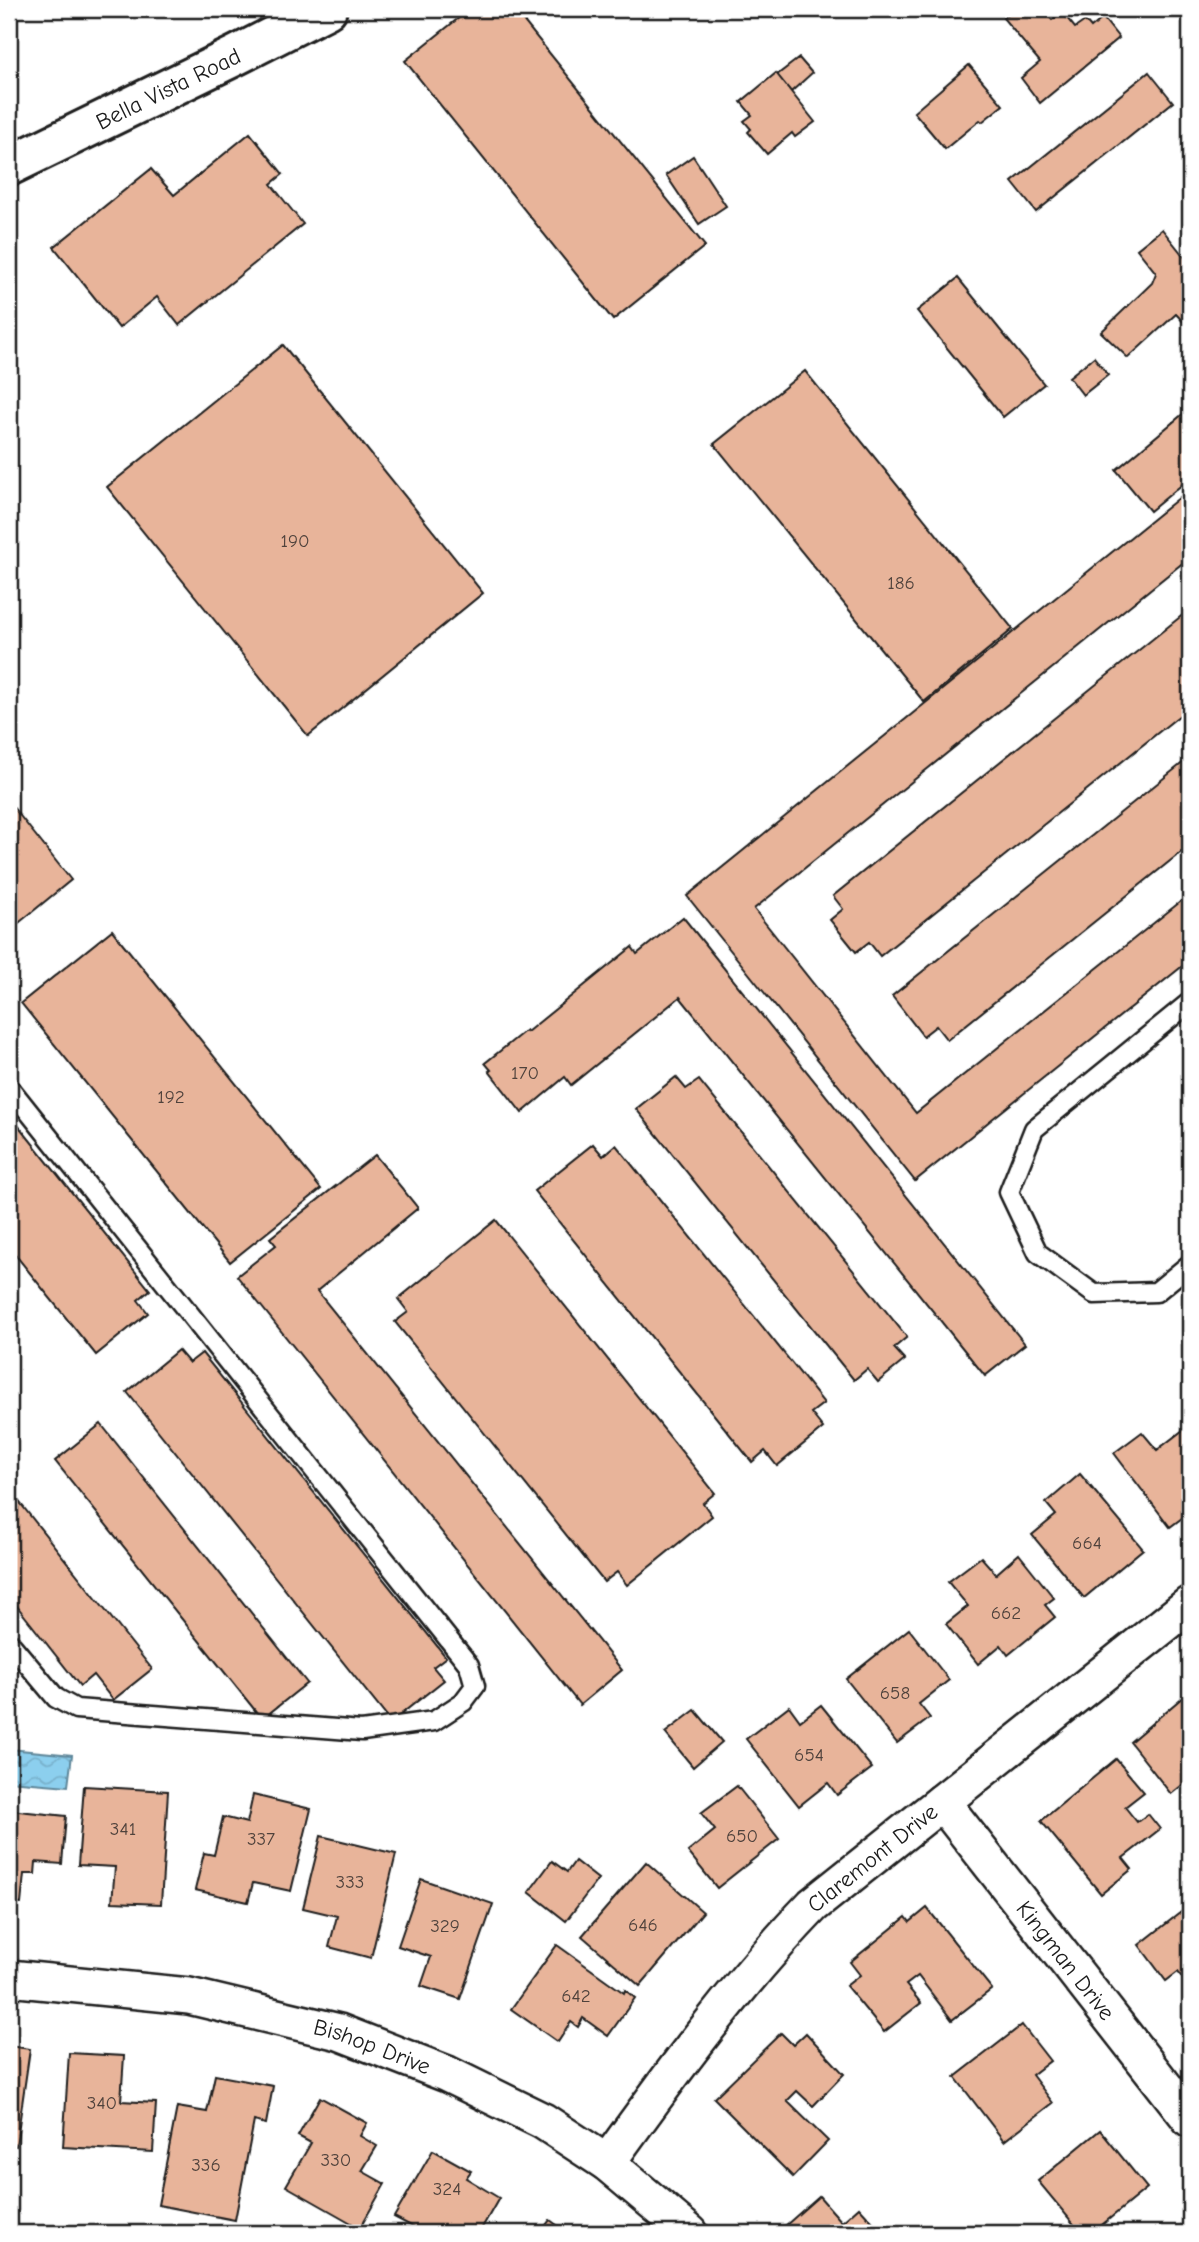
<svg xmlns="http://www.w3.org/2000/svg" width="1199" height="2242" viewBox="0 0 1199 2242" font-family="'Comic Neue',sans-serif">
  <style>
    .water { fill: url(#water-waves); stroke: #5f879a; stroke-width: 2 }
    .building { fill: #e8b49a; stroke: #1c1c1c; stroke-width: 2 }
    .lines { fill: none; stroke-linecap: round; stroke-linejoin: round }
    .service-casing { stroke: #1c1c1c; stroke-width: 23 }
    .minor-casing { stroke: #1c1c1c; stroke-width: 40 }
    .tertiary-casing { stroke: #1c1c1c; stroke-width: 44 }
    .service { stroke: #fff; stroke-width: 18 }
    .minor { stroke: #fff; stroke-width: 35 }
    .tertiary { stroke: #fff; stroke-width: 38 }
    .labels { text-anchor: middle; stroke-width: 6; stroke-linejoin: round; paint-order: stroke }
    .number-label { font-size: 19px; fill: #4f423c }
    .street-label { font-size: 23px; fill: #1c1c1c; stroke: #fff }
  </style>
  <defs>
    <pattern id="water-waves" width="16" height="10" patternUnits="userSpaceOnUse" patternTransform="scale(1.75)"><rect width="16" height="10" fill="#8ccfee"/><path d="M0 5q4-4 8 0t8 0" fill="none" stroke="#78b1cc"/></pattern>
  </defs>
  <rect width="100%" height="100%" fill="#fff"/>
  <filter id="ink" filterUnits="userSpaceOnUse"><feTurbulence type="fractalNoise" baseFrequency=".0143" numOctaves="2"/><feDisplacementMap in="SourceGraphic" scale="14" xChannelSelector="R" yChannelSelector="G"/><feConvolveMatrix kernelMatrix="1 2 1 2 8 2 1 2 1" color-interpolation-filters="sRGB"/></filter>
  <g filter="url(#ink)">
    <polygon class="water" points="9,1749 72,1755 68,1786 9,1781"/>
    <g class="building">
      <polygon points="470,9 514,9 705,246 613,320 405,61"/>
      <polygon points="1015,9 1042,9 1052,20 1062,12 1075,28 1085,21 1091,28 1103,18 1119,38 1040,103 1021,78 1040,62 1003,18"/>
      <polygon points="799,58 812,73 791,92 777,75"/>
      <polygon points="969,65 1003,105 982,122 980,120 945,149 914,112"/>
      <polygon points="1149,72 1173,102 1036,212 1012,182"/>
      <polygon points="776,73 815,122 795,137 792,133 767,154 748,132 751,129 744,121 752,115 741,102"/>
      <polygon points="250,133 283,174 271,184 303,224 179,325 157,297 119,328 54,247 151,169 174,195"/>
      <polygon points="693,156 726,206 699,224 666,175"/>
      <polygon points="1162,229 1190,264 1190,323 1187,326 1176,314 1128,358 1101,332 1152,283 1156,273 1137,249"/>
      <polygon points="958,278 1044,384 1003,417 917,311"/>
      <polygon points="283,345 483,593 308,736 107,487"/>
      <polygon points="1094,357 1108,375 1083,395 1069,377"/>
      <polygon points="805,371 1013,629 924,702 714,444"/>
      <polygon points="1190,408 1190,478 1150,511 1116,470"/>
      <polygon points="1190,489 1190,557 754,909 916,1113 1190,894 1190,960 915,1181 687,896"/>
      <polygon points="1190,609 1190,707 880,956 869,942 856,952 830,920 843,909 833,896"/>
      <polygon points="1190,757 1190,845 947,1040 936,1026 923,1036 892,996"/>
      <polygon points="9,802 71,880 9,931"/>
      <polygon points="683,917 1025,1344 985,1376 680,997 571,1085 565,1077 522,1113 489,1071 491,1070 485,1063 526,1030 527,1032 632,947 637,954"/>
      <polygon points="112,930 321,1189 230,1262 21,1003"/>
      <polygon points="676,1077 686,1089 699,1080 907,1337 894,1348 905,1360 878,1382 867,1369 854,1380 636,1109"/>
      <polygon points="9,1114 150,1290 138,1300 148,1313 96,1355 9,1247"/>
      <polygon points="593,1144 603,1156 616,1145 824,1403 811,1413 823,1428 777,1466 765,1451 752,1462 534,1191"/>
      <polygon points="375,1155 418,1208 317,1291 622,1670 580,1705 237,1276 276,1245 270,1238"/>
      <polygon points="496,1220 715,1493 703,1503 712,1516 627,1585 617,1572 604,1582 395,1322 408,1312 398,1299"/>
      <polygon points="178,1350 189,1363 202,1353 446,1657 433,1667 444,1680 391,1722 127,1392"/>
      <polygon points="101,1424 307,1683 262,1719 55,1461"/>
      <polygon points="1187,1427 1190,1432 1190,1512 1170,1527 1114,1453 1142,1432 1157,1450"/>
      <polygon points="1080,1474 1143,1549 1084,1598 1032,1535 1056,1515 1046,1503"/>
      <polygon points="13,1494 152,1669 113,1700 93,1675 80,1686 9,1596 9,1498"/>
      <polygon points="1019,1554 1054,1598 1045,1605 1055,1617 1008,1655 1001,1645 978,1664 946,1624 968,1606 948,1582 981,1557 996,1574"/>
      <polygon points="909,1629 949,1680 919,1704 930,1718 897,1743 846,1679"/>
      <polygon points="1190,1691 1190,1779 1171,1794 1130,1742"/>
      <polygon points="821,1705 872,1768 837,1795 828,1783 799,1806 746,1739 789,1706 800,1721"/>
      <polygon points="695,1710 722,1742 693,1767 665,1733"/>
      <polygon points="1116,1759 1144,1792 1125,1807 1137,1822 1148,1814 1160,1829 1123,1858 1132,1869 1101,1894 1041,1821"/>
      <polygon points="84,1786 168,1791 161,1904 112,1902 115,1867 78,1865"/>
      <polygon points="737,1786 779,1839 717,1888 688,1852 715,1830 701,1813"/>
      <polygon points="253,1795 311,1809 291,1891 253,1883 248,1902 195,1890 204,1853 214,1855 223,1817 247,1823"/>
      <polygon points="9,1810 66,1816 62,1864 36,1862 35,1874 24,1874 21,1904 9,1903"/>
      <polygon points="321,1836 396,1854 371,1958 329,1947 337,1916 303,1908"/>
      <polygon points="552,1861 567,1872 575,1861 598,1879 566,1921 529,1892"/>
      <polygon points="646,1862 703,1912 640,1986 582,1936"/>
      <polygon points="421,1879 493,1904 460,1999 421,1986 431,1957 398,1946"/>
      <polygon points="1190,1905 1190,1989 1178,1972 1166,1981 1139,1945"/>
      <polygon points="927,1908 992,1989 952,2020 918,1976 906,1985 921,2003 884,2032 846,1986 860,1975 850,1962 906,1917 910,1922"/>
      <polygon points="557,1945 624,1993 625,1990 635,1998 608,2036 583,2018 578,2027 571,2022 558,2042 511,2009"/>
      <polygon points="1022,2025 1050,2061 1032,2075 1053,2103 1004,2141 955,2077"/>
      <polygon points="781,2033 793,2045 806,2033 844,2074 813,2106 797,2091 787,2101 828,2141 793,2177 714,2098"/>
      <polygon points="9,2046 30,2049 16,2146 9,2145"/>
      <polygon points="69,2053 124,2056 121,2101 156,2103 153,2152 63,2147"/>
      <polygon points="215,2075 273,2086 266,2124 254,2121 235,2220 158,2205 177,2107 207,2112"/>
      <polygon points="320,2097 367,2123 360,2136 377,2146 362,2171 385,2184 360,2228 286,2186 311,2143 298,2136"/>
      <polygon points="1100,2130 1147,2188 1092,2233 1081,2233 1038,2181"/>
      <polygon points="433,2150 471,2171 466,2178 499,2198 479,2233 417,2233 419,2230 394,2217"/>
      <polygon points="819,2196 842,2222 859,2207 883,2233 792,2233 785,2226"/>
      <polygon points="550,2220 568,2233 540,2233"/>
    </g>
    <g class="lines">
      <g class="service-casing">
        <g id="service">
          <polyline points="1190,1002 1034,1129 1009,1192 1038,1253 1094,1294 1156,1292 1190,1264"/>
          <polyline points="9,1087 469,1665 475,1686 463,1702 434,1721 362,1731 76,1709 56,1698 9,1642"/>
        </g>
      </g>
      <g class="minor-casing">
        <g id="minor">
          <path id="s1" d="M 942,1802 L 1190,2119"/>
          <path id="s2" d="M 9,1978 L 189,1996 L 339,2032 L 447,2074 L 543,2121 L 607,2163 L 690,2233"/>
          <path id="s3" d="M 607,2163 C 671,2074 737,1984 813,1905 L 1190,1604"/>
        </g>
      </g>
      <g class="tertiary-casing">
        <g id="tertiary">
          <path id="s4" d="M 9,166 L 237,55 L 327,9"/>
        </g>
      </g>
      <use href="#service" class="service"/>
      <use href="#minor" class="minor"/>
      <use href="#tertiary" class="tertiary"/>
    </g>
  </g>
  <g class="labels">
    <g class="number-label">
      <text x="295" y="547">190</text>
      <text x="901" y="589">186</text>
      <text x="525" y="1079">170</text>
      <text x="171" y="1103">192</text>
      <text x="1087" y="1549">664</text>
      <text x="1006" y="1619">662</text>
      <text x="895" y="1699">658</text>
      <text x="809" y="1761">654</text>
      <text x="123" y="1835">341</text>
      <text x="742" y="1842">650</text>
      <text x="261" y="1845">337</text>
      <text x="350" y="1888">333</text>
      <text x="643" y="1931">646</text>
      <text x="445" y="1932">329</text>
      <text x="576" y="2002">642</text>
      <text x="102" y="2109">340</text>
      <text x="336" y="2166">330</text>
      <text x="206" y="2171">336</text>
      <text x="447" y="2195">324</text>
    </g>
    <g class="street-label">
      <text dy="8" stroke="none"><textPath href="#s4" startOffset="177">Bella Vista Road</textPath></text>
      <text dy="8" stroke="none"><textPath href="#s3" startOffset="406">Claremont Drive</textPath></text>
      <text dy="8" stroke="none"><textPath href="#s1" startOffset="201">Kingman Drive</textPath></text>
      <text dy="8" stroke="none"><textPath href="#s2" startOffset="371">Bishop Drive</textPath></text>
    </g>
  </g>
  <rect width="1199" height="2242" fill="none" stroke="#fff" stroke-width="35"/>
  <rect x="18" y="18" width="1164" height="2207" fill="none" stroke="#1c1c1c" stroke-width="2.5" filter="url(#ink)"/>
</svg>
